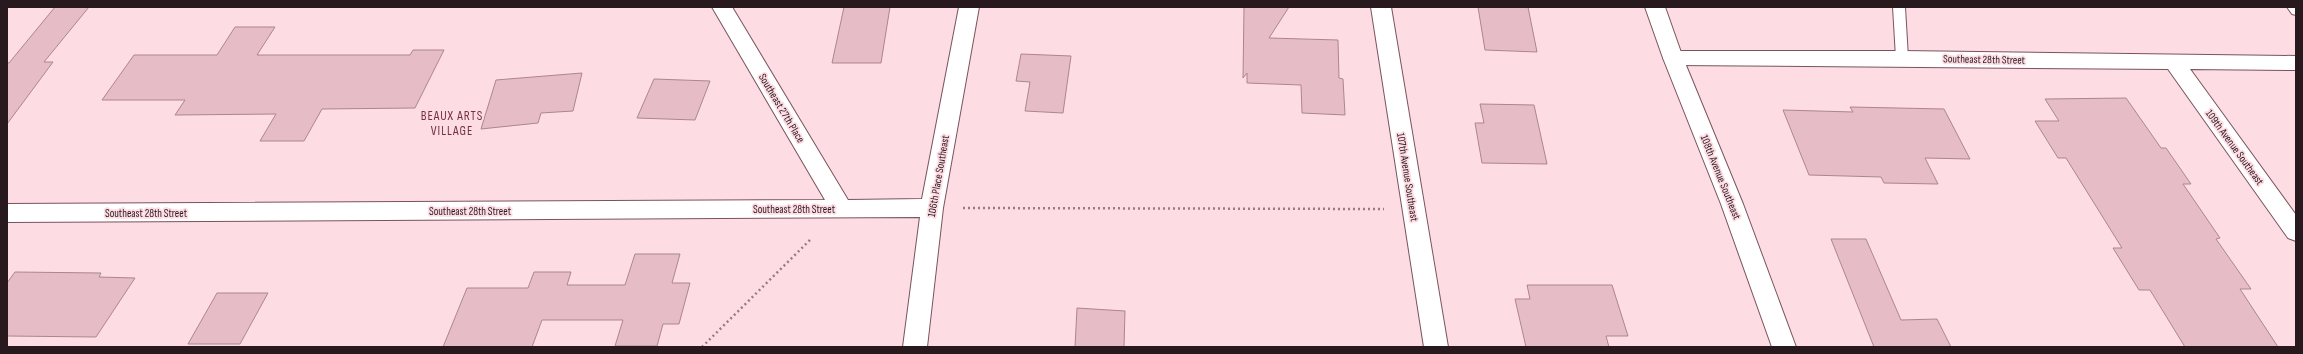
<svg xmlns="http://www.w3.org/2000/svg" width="2303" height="354" viewBox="0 0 2303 354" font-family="'Sofia Sans Condensed',sans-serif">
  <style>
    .building { fill: #e6bdc7; stroke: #ac858f }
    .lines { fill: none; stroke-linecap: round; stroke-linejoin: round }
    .service-casing { stroke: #78545e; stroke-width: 2 }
    .minor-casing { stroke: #78545e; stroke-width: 2 }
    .tertiary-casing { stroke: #78545e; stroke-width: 2 }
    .path { stroke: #957d83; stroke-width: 2.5; stroke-dasharray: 2 3; stroke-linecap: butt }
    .service { fill: #fff; fill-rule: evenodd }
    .minor { fill: #fff; fill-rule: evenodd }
    .tertiary { fill: #fff; fill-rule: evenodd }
    .labels { text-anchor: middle; stroke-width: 3.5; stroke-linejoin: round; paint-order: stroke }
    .street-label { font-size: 11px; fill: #27191d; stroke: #fedce4 }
    .quarter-label { font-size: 13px; letter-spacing: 1px; fill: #732f46; stroke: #fedce4 }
  </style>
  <rect width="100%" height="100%" fill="#fedce4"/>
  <g class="building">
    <polygon points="55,7 89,7 44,62 53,62 7,124 7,63 9,63"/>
    <polygon points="844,7 890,7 881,63 832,63"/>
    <polygon points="1244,7 1289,7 1269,38 1338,40 1339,78 1343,79 1345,115 1302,113 1301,85 1247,83 1247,73 1243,78"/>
    <polygon points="1478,7 1528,7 1537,52 1485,50"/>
    <polygon points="235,27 275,27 257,55 410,55 413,50 444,50 415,108 322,109 304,141 260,141 276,114 175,115 185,100 102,100 134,55 217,55"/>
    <polygon points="1021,54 1071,56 1063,113 1025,111 1030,82 1016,81"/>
    <polygon points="582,73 573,111 541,113 538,123 481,129 496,80"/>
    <polygon points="654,79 710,81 695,120 637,118"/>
    <polygon points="2126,98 2161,148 2166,148 2191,184 2183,184 2220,238 2216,239 2251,289 2240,289 2278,347 2185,347 2150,290 2139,290 2113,248 2122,248 2066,158 2058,158 2035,121 2059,121 2045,99"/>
    <polygon points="1480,104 1534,105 1547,164 1482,163 1475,123 1484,123"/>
    <polygon points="1850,107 1944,109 1970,159 1925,158 1938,184 1884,183 1881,177 1809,175 1783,110 1853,112"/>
    <polygon points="1831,239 1866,239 1901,320 1937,319 1951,347 1874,347"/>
    <polygon points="635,254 680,254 672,283 690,283 679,324 663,324 657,346 615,346 623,320 542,320 532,347 443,347 467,288 528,288 534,272 571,272 567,285 625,285"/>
    <polygon points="15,272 101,273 99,277 135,278 96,337 7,336 7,283"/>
    <polygon points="1527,285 1612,285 1628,336 1606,336 1609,347 1526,347 1515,299 1530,299"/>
    <polygon points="217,293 268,293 240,344 188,344"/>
    <polygon points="1077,308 1125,311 1124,347 1075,347"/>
  </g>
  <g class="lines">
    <g class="service-casing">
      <g id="service">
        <polygon points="1893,7 1905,7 1908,58 1902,63 1896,58"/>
        <polygon points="2287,7 2296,7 2296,15 2292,14"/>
      </g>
    </g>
    <g class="minor-casing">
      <g id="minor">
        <polygon points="712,7 732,7 848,200 922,199 959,7 979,7 943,208 927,347 903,347 920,217 7,222 7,204 825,200"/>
        <polygon points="1371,7 1391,7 1448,347 1424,347"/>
        <polygon points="1673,51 1902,51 2296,56 2296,70 2190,69 2296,215 2296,241 2288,238 2168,69 1673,65 1666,63 1663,58 1666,53"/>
      </g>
    </g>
    <g class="tertiary-casing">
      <polygon id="tertiary" points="1645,7 1665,7 1683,58 1743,204 1796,347 1772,347 1721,204 1663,58"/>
    </g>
    <g class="path">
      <polyline points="963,208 1384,209"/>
      <polyline points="702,347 812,238"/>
    </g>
    <use href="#service" class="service"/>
    <use href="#minor" class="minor"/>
    <use href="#tertiary" class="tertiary"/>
  </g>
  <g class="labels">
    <g class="street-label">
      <text transform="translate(1984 59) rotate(1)" y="4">Southeast 28th Street</text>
      <text transform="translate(782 108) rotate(59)" y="4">Southeast 27th Place</text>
      <text transform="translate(2235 147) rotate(54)" y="4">109th Avenue Southeast</text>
      <text transform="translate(938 176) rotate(-80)" y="4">106th Place Southeast</text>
      <text transform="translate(1408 177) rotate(81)" y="4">107th Avenue Southeast</text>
      <text transform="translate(1721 177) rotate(68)" y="4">108th Avenue Southeast</text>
      <text x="794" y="213">Southeast 28th Street</text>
      <text x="470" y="215">Southeast 28th Street</text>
      <text x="146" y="217">Southeast 28th Street</text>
    </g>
    <g class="quarter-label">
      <text x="452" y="120">BEAUX ARTS<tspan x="452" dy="15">VILLAGE</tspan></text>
    </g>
  </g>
  <rect width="2303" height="354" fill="none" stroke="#27191d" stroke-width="16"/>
</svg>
